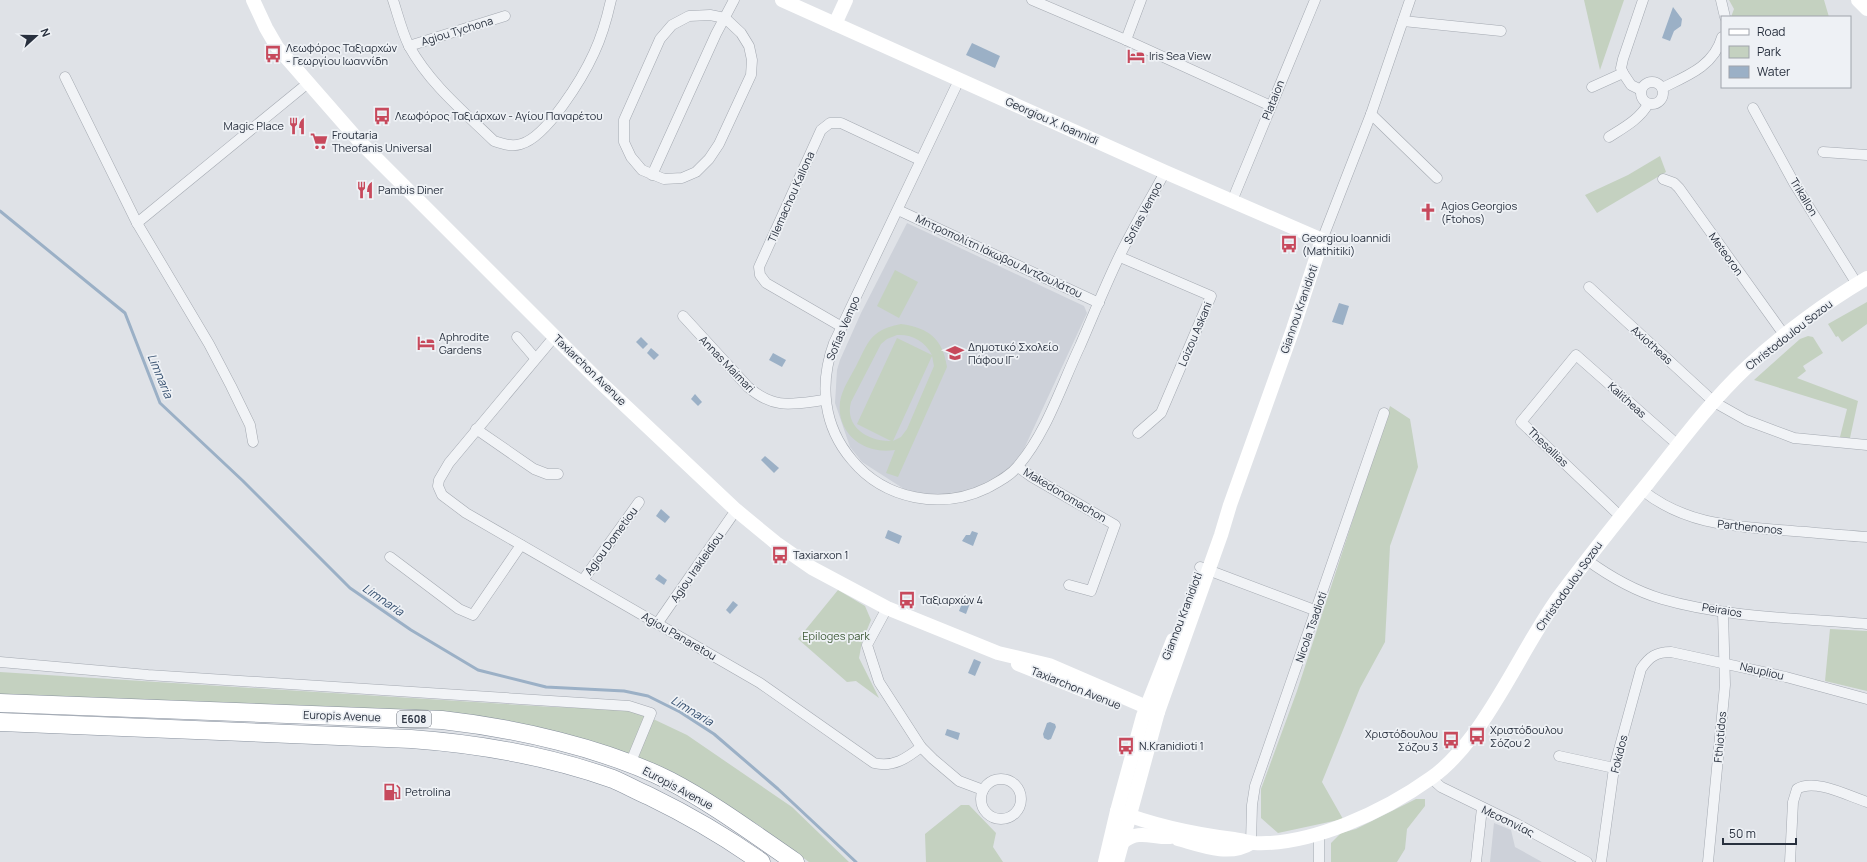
<svg xmlns="http://www.w3.org/2000/svg" width="1867" height="862" viewBox="0 0 1867 862" font-family="Manrope,sans-serif">
  <style>
    .built { fill: #cdd1d9 }
    .green { fill: #c4d1c0; fill-rule: evenodd }
    .water { fill: #9bb0c6 }
    .lines { fill: none; stroke-linecap: round; stroke-linejoin: round }
    .stream { stroke: #9bb0c6; stroke-width: 3 }
    .street-casing { stroke: #a4a9b1; stroke-width: 11 }
    .highway-casing { stroke: #87909d; stroke-width: 19 }
    .street { stroke: #f1f3f6; stroke-width: 10 }
    .secondary { stroke: #fff; stroke-width: 14 }
    .highway { stroke: #fff; stroke-width: 18 }
    .labels { text-anchor: middle; stroke-width: 3.5; stroke-linejoin: round; paint-order: stroke }
    .shield { fill: #eef1f5; stroke: #636a75; stroke-width: 1 }
    .shield-label { font-size: 10px; font-weight: bold; fill: #28303e }
    .street-label { font-size: 11px; fill: #28303e; stroke: #eef1f5 }
    .poi-label { font-size: 11px; fill: #28303e; stroke: #eef1f5; text-anchor: start }
    .park-label { font-size: 11px; fill: #3d5936; stroke: #eef1f5 }
    .water-label { font-size: 12px; font-style: italic; fill: #354f6f; stroke: #eef1f5 }
  </style>
  <rect width="100%" height="100%" fill="#dfe2e7"/>
  <g class="built">
    <polygon points="907,223 1084,306 1087,313 1023,451 1015,462 1005,471 978,487 965,491 943,494 916,494 904,489 862,462 850,447 835,403 837,370 840,360 861,313"/>
    <polygon points="1494,823 1511,830 1515,847 1542,862 1490,862"/>
  </g>
  <g class="green">
    <polygon points="1584,0 1624,0 1600,70"/>
    <polygon points="1729,0 1824,0 1829,17 1731,17 1734,9"/>
    <polygon points="1660,156 1666,172 1597,213 1585,195 1628,175"/>
    <polygon points="895,270 918,282 899,318 877,306"/>
    <polygon points="1867,302 1867,324 1842,342 1838,336 1836,337 1828,324"/>
    <path d="M 901,324 C 929,328 943,339 947,367 L 898,477 L 886,473 L 895,450 C 865,455 836,434 840,402 C 842,388 852,375 858,362 C 863,353 867,341 876,334 C 883,328 892,326 901,324 ZM 897,335 C 912,334 925,341 932,355 L 897,338 L 857,424 L 891,441 C 869,442 844,427 851,402 L 881,344 L 887,339 ZM 932,356 L 934,366 L 907,429 L 901,437 L 893,441 Z"/>
    <polygon points="1808,336 1813,337 1823,353 1803,366 1806,371 1797,378 1858,401 1850,438 1840,437 1847,409 1754,380 1800,339"/>
    <polygon points="1390,406 1410,419 1418,467 1390,546 1385,642 1360,688 1322,782 1343,819 1278,833 1261,818 1261,789 1297,691"/>
    <polygon points="838,590 865,606 871,620 862,642 859,658 879,698 856,681 847,682 798,639"/>
    <polygon points="1830,629 1867,631 1867,691 1825,681"/>
    <polygon points="0,672 553,707 632,709 687,735 792,807 849,862 809,862 757,824 660,770 478,722 0,695"/>
    <polygon points="1416,799 1425,799 1425,806 1407,829 1405,849 1397,862 1331,862 1331,843 1341,833 1356,829"/>
    <polygon points="961,805 969,805 996,833 993,847 1003,862 926,862 925,834"/>
  </g>
  <g class="water">
    <polygon points="1673,7 1682,19 1681,26 1674,31 1670,41 1662,38"/>
    <polygon points="972,43 1000,56 995,68 966,55"/>
    <polygon points="1339,303 1349,306 1343,325 1332,322"/>
    <polygon points="641,337 648,344 643,349 636,342"/>
    <polygon points="651,348 659,355 654,360 647,353"/>
    <polygon points="773,353 786,360 782,367 769,360"/>
    <polygon points="695,394 702,402 698,406 691,399"/>
    <polygon points="765,456 779,468 774,473 761,460"/>
    <polygon points="661,509 670,517 665,523 656,516"/>
    <polygon points="888,530 902,536 899,544 885,538"/>
    <polygon points="972,531 978,533 973,546 962,541 966,535 970,535"/>
    <polygon points="659,574 667,580 664,585 655,579"/>
    <polygon points="965,596 972,598 966,614 959,611"/>
    <polygon points="733,601 738,605 730,614 726,610"/>
    <polygon points="974,659 981,662 975,676 968,673"/>
    <polygon points="1050,722 1055,724 1056,727 1051,739 1048,740 1044,738 1043,734 1047,723"/>
    <polygon points="947,729 960,733 958,740 945,735"/>
  </g>
  <g class="lines">
    <polyline class="stream" points="0,211 125,313 160,403 243,481 350,588 411,630 478,670 546,687 624,691 648,696 680,712 714,734 778,789 856,862"/>
    <g class="street-casing">
      <g id="street">
        <path d="M 393,0 C 398,15 402,32 409,46 C 430,84 463,111 494,141 C 503,144 512,147 521,144 C 547,137 583,77 594,53 C 602,36 607,18 611,0"/>
        <polyline points="1032,0 1126,40 1271,106"/>
        <polyline points="1721,0 1725,17"/>
        <polygon points="710,15 725,18 741,33 749,46 752,60 751,75 719,144 709,159 696,172 682,178 664,179 642,170 631,157 624,142 624,120 660,39 672,25 689,16"/>
        <polyline points="1403,21 1501,31"/>
        <polyline points="1126,40 1141,0"/>
        <polyline points="409,46 505,16"/>
        <polyline points="1623,73 1631,85 1641,90"/>
        <polyline points="65,77 137,223 209,344 231,386 250,425 253,442"/>
        <path d="M 959,80 L 834,343 C 819,384 823,426 852,460 C 885,500 942,510 987,488 C 998,482 1010,476 1018,466 C 1047,432 1061,386 1080,346 C 1093,316 1105,286 1119,257 C 1133,228 1150,200 1165,172"/>
        <circle cx="1652" cy="93" r="11"/>
        <polyline points="1592,87 1623,73 1621,68 1623,59 1643,0"/>
        <path d="M 1662,88 C 1687,76 1714,66 1722,37"/>
        <polyline points="1753,108 1794,183 1857,284"/>
        <polyline points="1371,114 1437,178"/>
        <path d="M 1609,137 C 1623,128 1640,119 1648,104"/>
        <polyline points="1823,152 1867,155"/>
        <polyline points="652,175 716,34 734,0"/>
        <polyline points="1663,179 1674,183 1679,188 1785,336"/>
        <polyline points="1232,201 1315,0"/>
        <polyline points="898,210 1099,303"/>
        <polyline points="137,223 308,83"/>
        <polyline points="1322,240 1371,114 1410,0"/>
        <polyline points="1120,257 1211,296 1161,413 1138,433"/>
        <polyline points="1589,287 1714,402 1746,420 1794,438 1867,445"/>
        <path d="M 683,316 L 748,387 C 775,410 792,404 825,400"/>
        <polyline points="842,327 766,283 760,275 759,267 821,130 830,123 841,123 920,160"/>
        <path d="M 555,336 L 449,463 L 439,480 L 438,486 L 442,495 L 466,513 L 760,683 L 874,763 C 893,768 907,758 921,747"/>
        <polyline points="517,337 535,358"/>
        <polyline points="476,429 534,469 547,474 558,474"/>
        <polyline points="1018,467 1032,477 1115,525 1091,591 1069,585"/>
        <path d="M 1642,490 C 1683,523 1728,526 1779,530 C 1808,532 1838,535 1867,537"/>
        <polyline points="1620,516 1521,422 1576,355 1678,445"/>
        <polyline points="390,557 459,609 473,615 521,545"/>
        <path d="M 1587,560 C 1609,576 1635,591 1662,599 C 1727,618 1800,618 1867,624"/>
        <polyline points="1200,567 1317,611"/>
        <polyline points="583,580 639,502"/>
        <polyline points="887,608 867,645 879,682 921,747 933,759 959,781 983,790"/>
        <polyline points="657,624 736,510"/>
        <polyline points="0,662 148,675 629,706 651,713 630,764"/>
        <polyline points="1559,756 1614,768"/>
        <polyline points="1431,778 1441,787 1517,824 1587,862"/>
        <circle cx="1001" cy="799" r="20"/>
        <polyline points="1319,833 1319,862"/>
        <polyline points="1251,843 1252,805 1255,786 1384,413"/>
        <polyline points="1476,862 1482,808"/>
        <path d="M 1601,862 L 1614,768 L 1641,669 C 1649,657 1656,652 1671,652 L 1786,677 L 1867,699"/>
        <polyline points="1708,862 1725,685 1723,612"/>
        <path d="M 1790,862 L 1793,802 L 1797,789 C 1815,778 1848,796 1867,802"/>
      </g>
    </g>
    <g class="highway-casing">
      <g id="highway">
        <path d="M 0,703 L 442,720 C 514,728 605,748 670,781 C 714,804 754,834 795,862"/>
        <path d="M 0,722 L 411,739 C 480,744 548,756 613,779 C 625,784 637,791 649,796 C 688,815 726,837 761,862"/>
      </g>
    </g>
    <use href="#street" class="street"/>
    <g class="secondary">
      <polyline points="253,0 266,28 277,47 360,142 598,380 736,510 776,543 812,568 887,608 998,653 1049,665 1158,712"/>
      <polyline points="782,0 1165,172 1322,240 1293,329 1230,505 1221,535 1158,712 1117,862"/>
      <polyline points="1858,0 1867,9"/>
      <polyline points="835,24 846,0"/>
      <polyline points="1018,664 1088,692"/>
      <path d="M 1117,811 C 1155,826 1194,834 1234,839 C 1241,840 1248,842 1254,843 C 1311,846 1385,811 1431,778 C 1447,767 1461,751 1473,735 C 1505,692 1527,642 1558,598 C 1587,559 1617,521 1648,483 C 1679,444 1709,403 1746,368 C 1780,336 1826,302 1867,278"/>
      <path d="M 1178,839 C 1200,845 1229,857 1251,843"/>
      <path d="M 1123,842 C 1138,829 1153,838 1170,837"/>
      <polyline points="1105,862 1117,811 1143,716 1173,640"/>
    </g>
    <use href="#highway" class="highway"/>
  </g>
  <defs>
    <g id="bus-bare" transform="scale(1.38)"><path d="M-5-6H5V4H4V6H2V4H-2V6H-4V4H-5ZM-3.5-4V0h7V-4ZM-3.5 1.2v1.5H-2V1.2ZM2 1.2v1.5H3.5V1.2Z" fill="#c7495c" stroke="#eef1f5" stroke-width="2.5" paint-order="stroke"/></g>
    <g id="hotel-bare" transform="scale(1.38)"><path d="M-6-4.5h1.5V1H6V5H4.5V3h-9V5H-6ZM-4 0a1.8 1.8 0 1 1 3.6 0ZM.5 0V-2.5h3Q6-2.5 6 0Z" fill="#c7495c" stroke="#eef1f5" stroke-width="2.5" paint-order="stroke"/></g>
    <g id="restaurant-bare" transform="scale(1.38)"><path d="M-5-6h1v4h1v-4h1v4h1v-4h1v5L-1.5 .5V6h-2V.5L-5-1ZM5-6V6H3V1.5H1.5Q1.5-4 5-6Z" fill="#c7495c" stroke="#eef1f5" stroke-width="2.5" paint-order="stroke"/></g>
    <g id="supermarket-bare" transform="scale(1.38)"><path d="M-6-5.5h2.5l.6 2H6L4.5 2H-2.5L-4.4-4H-6ZM-1.5 3.2a1.3 1.3 0 1 0 .1 0ZM3 3.2a1.3 1.3 0 1 0 .1 0Z" fill="#c7495c" stroke="#eef1f5" stroke-width="2.5" paint-order="stroke"/></g>
    <g id="church-bare" transform="scale(1.38)"><path d="M-1.2-6h2.4v3.5h3.3v2.4h-3.3V6h-2.4V-.1h-3.3v-2.4h3.3Z" fill="#c7495c" stroke="#eef1f5" stroke-width="2.5" paint-order="stroke"/></g>
    <g id="school-bare" transform="scale(1.38)"><path d="M0-5L7-2L0 1L-7-2ZM-4 1L0 2.5L4 1V4Q0 6-4 4Z" fill="#c7495c" stroke="#eef1f5" stroke-width="2.5" paint-order="stroke"/></g>
    <g id="fuel-bare" transform="scale(1.38)"><path d="M-5.5-6h7V0h2V4h1.3V-2.5L3-4.5l.8-.8L6-3V5H2.5V1h-1V6h-7ZM-4.2-4.7v3.2H.2V-4.7Z" fill="#c7495c" stroke="#eef1f5" stroke-width="2.5" paint-order="stroke"/></g>
  </defs>
  <g fill-rule="evenodd">
    <use href="#bus-bare" x="273" y="54"/>
    <use href="#hotel-bare" x="1136" y="56"/>
    <use href="#bus-bare" x="382" y="116"/>
    <use href="#restaurant-bare" x="297" y="126"/>
    <use href="#supermarket-bare" x="319" y="141"/>
    <use href="#restaurant-bare" x="365" y="190"/>
    <use href="#church-bare" x="1428" y="212"/>
    <use href="#bus-bare" x="1289" y="244"/>
    <use href="#hotel-bare" x="426" y="343"/>
    <use href="#school-bare" x="955" y="353"/>
    <use href="#bus-bare" x="780" y="555"/>
    <use href="#bus-bare" x="907" y="600"/>
    <use href="#bus-bare" x="1477" y="736"/>
    <use href="#bus-bare" x="1451" y="740"/>
    <use href="#bus-bare" x="1126" y="746"/>
    <use href="#fuel-bare" x="392" y="792"/>
  </g>
  <g class="labels">
    <rect class="shield" x="397" y="711" width="34" height="16" rx="3"/>
    <g class="shield-label">
      <text x="414" y="723">E608</text>
    </g>
    <g class="street-label">
      <text transform="translate(457 31) rotate(-17)" y="4">Agiou Tychona</text>
      <text transform="translate(1273 100) rotate(-68)" y="4">Plataion</text>
      <text transform="translate(1052 121) rotate(24)" y="4">Georgiou X. Ioannidi</text>
      <text transform="translate(791 197) rotate(-66)" y="4">Tilemachou Kallona</text>
      <text transform="translate(1804 197) rotate(59)" y="4">Trikallon</text>
      <text transform="translate(1143 213) rotate(-62)" y="4">Sofias Vempo</text>
      <text transform="translate(1726 254) rotate(54)" y="4">Meteoron</text>
      <text transform="translate(999 256) rotate(25)" y="4">Μητροπολίτη Ιάκωβου Αντζουλάτου</text>
      <text transform="translate(1299 309) rotate(-71)" y="4">Giannou Kranidioti</text>
      <text transform="translate(843 328) rotate(-67)" y="4">Sofias Vempo</text>
      <text transform="translate(1195 334) rotate(-67)" y="4">Loizou Askani</text>
      <text transform="translate(1789 335) rotate(-38)" y="4">Christodoulou Sozou</text>
      <text transform="translate(1652 345) rotate(42)" y="4">Axiotheas</text>
      <text transform="translate(727 364) rotate(46)" y="4">Annas Maimari</text>
      <text transform="translate(590 370) rotate(44)" y="4">Taxiarchon Avenue</text>
      <text transform="translate(1627 400) rotate(42)" y="4">Kalitheas</text>
      <text transform="translate(1548 447) rotate(44)" y="4">Thesallias</text>
      <text transform="translate(1065 495) rotate(31)" y="4">Makedonomachon</text>
      <text transform="translate(1750 527) rotate(6)" y="4">Parthenonos</text>
      <text transform="translate(611 541) rotate(-54)" y="4">Agiou Dometiou</text>
      <text transform="translate(697 567) rotate(-55)" y="4">Agiou Irakleidiou</text>
      <text transform="translate(1569 586) rotate(-55)" y="4">Christodoulou Sozou</text>
      <text transform="translate(1722 610) rotate(9)" y="4">Peiraios</text>
      <text transform="translate(1182 616) rotate(-69)" y="4">Giannou Kranidioti</text>
      <text transform="translate(1311 627) rotate(-71)" y="4">Nicola Tsadioti</text>
      <text transform="translate(679 636) rotate(30)" y="4">Agiou Panaretou</text>
      <text transform="translate(1762 671) rotate(13)" y="4">Naupliou</text>
      <text transform="translate(1076 688) rotate(22)" y="4">Taxiarchon Avenue</text>
      <text transform="translate(342 716) rotate(2)" y="4">Europis Avenue</text>
      <text transform="translate(1720 737) rotate(-85)" y="4">Fthiotidos</text>
      <text transform="translate(1619 754) rotate(-76)" y="4">Fokidos</text>
      <text transform="translate(678 788) rotate(28)" y="4">Europis Avenue</text>
      <text transform="translate(1508 821) rotate(26)" y="4">Μεσσηνίας</text>
    </g>
    <g class="poi-label">
      <text x="286" y="52">Λεωφόρος Ταξιαρχών<tspan x="286" dy="13">- Γεωργίου Ιωαννίδη</tspan></text>
      <text x="1149" y="60">Iris Sea View</text>
      <text x="395" y="120">Λεωφόρος Ταξιάρχων - Αγίου Παναρέτου</text>
      <text x="284" y="130" text-anchor="end">Magic Place</text>
      <text x="332" y="139">Froutaria<tspan x="332" dy="13">Theofanis Universal</tspan></text>
      <text x="378" y="194">Pambis Diner</text>
      <text x="1441" y="210">Agios Georgios<tspan x="1441" dy="13">(Ftohos)</tspan></text>
      <text x="1302" y="242">Georgiou Ioannidi<tspan x="1302" dy="13">(Mathitiki)</tspan></text>
      <text x="439" y="341">Aphrodite<tspan x="439" dy="13">Gardens</tspan></text>
      <text x="968" y="351">Δημοτικό Σχολείο<tspan x="968" dy="13">Πάφου ΙΓ΄</tspan></text>
      <text x="793" y="559">Taxiarxon 1</text>
      <text x="920" y="604">Ταξιαρχών 4</text>
      <text x="1490" y="734">Χριστόδουλου<tspan x="1490" dy="13">Σόζου 2</tspan></text>
      <text x="1438" y="738" text-anchor="end">Χριστόδουλου<tspan x="1438" dy="13">Σόζου 3</tspan></text>
      <text x="1139" y="750">N.Kranidioti 1</text>
      <text x="405" y="796">Petrolina</text>
    </g>
    <g class="park-label">
      <text x="836" y="640">Epiloges park</text>
    </g>
    <g class="water-label">
      <text transform="translate(160 376) rotate(67)" y="4">Limnaria</text>
      <text transform="translate(383 600) rotate(34)" y="4">Limnaria</text>
      <text transform="translate(692 711) rotate(31)" y="4">Limnaria</text>
    </g>
  </g>
  <rect x="1721" y="16" width="130" height="72" fill="#eef1f5" stroke="#9fa4ac"/>
  <rect x="1729" y="29" width="20" height="6" fill="#ffffff" stroke="#9fa4ac"/>
  <text x="1757" y="36" font-size="12" fill="#28303e">Road</text>
  <rect x="1729" y="46" width="20" height="12" fill="#c4d1c0" stroke="#9fa4ac"/>
  <text x="1757" y="56" font-size="12" fill="#28303e">Park</text>
  <rect x="1729" y="66" width="20" height="12" fill="#9bb0c6" stroke="#9fa4ac"/>
  <text x="1757" y="76" font-size="12" fill="#28303e">Water</text>
  <g transform="translate(36 36) rotate(69)" stroke="#eef1f5" stroke-width="3" paint-order="stroke">
  <path d="M0-3L7 15L0 10L-7 15Z" fill="#28303e"/>
  <text y="-6" font-size="11" font-weight="bold" text-anchor="middle" fill="#28303e">N</text>
  </g>
  <path d="M1723 838v6h73v-6" fill="none" stroke="#28303e" stroke-width="2"/>
  <text x="1729" y="838" font-size="12" fill="#28303e" stroke="#eef1f5" stroke-width="3" paint-order="stroke">50 m</text>
</svg>
